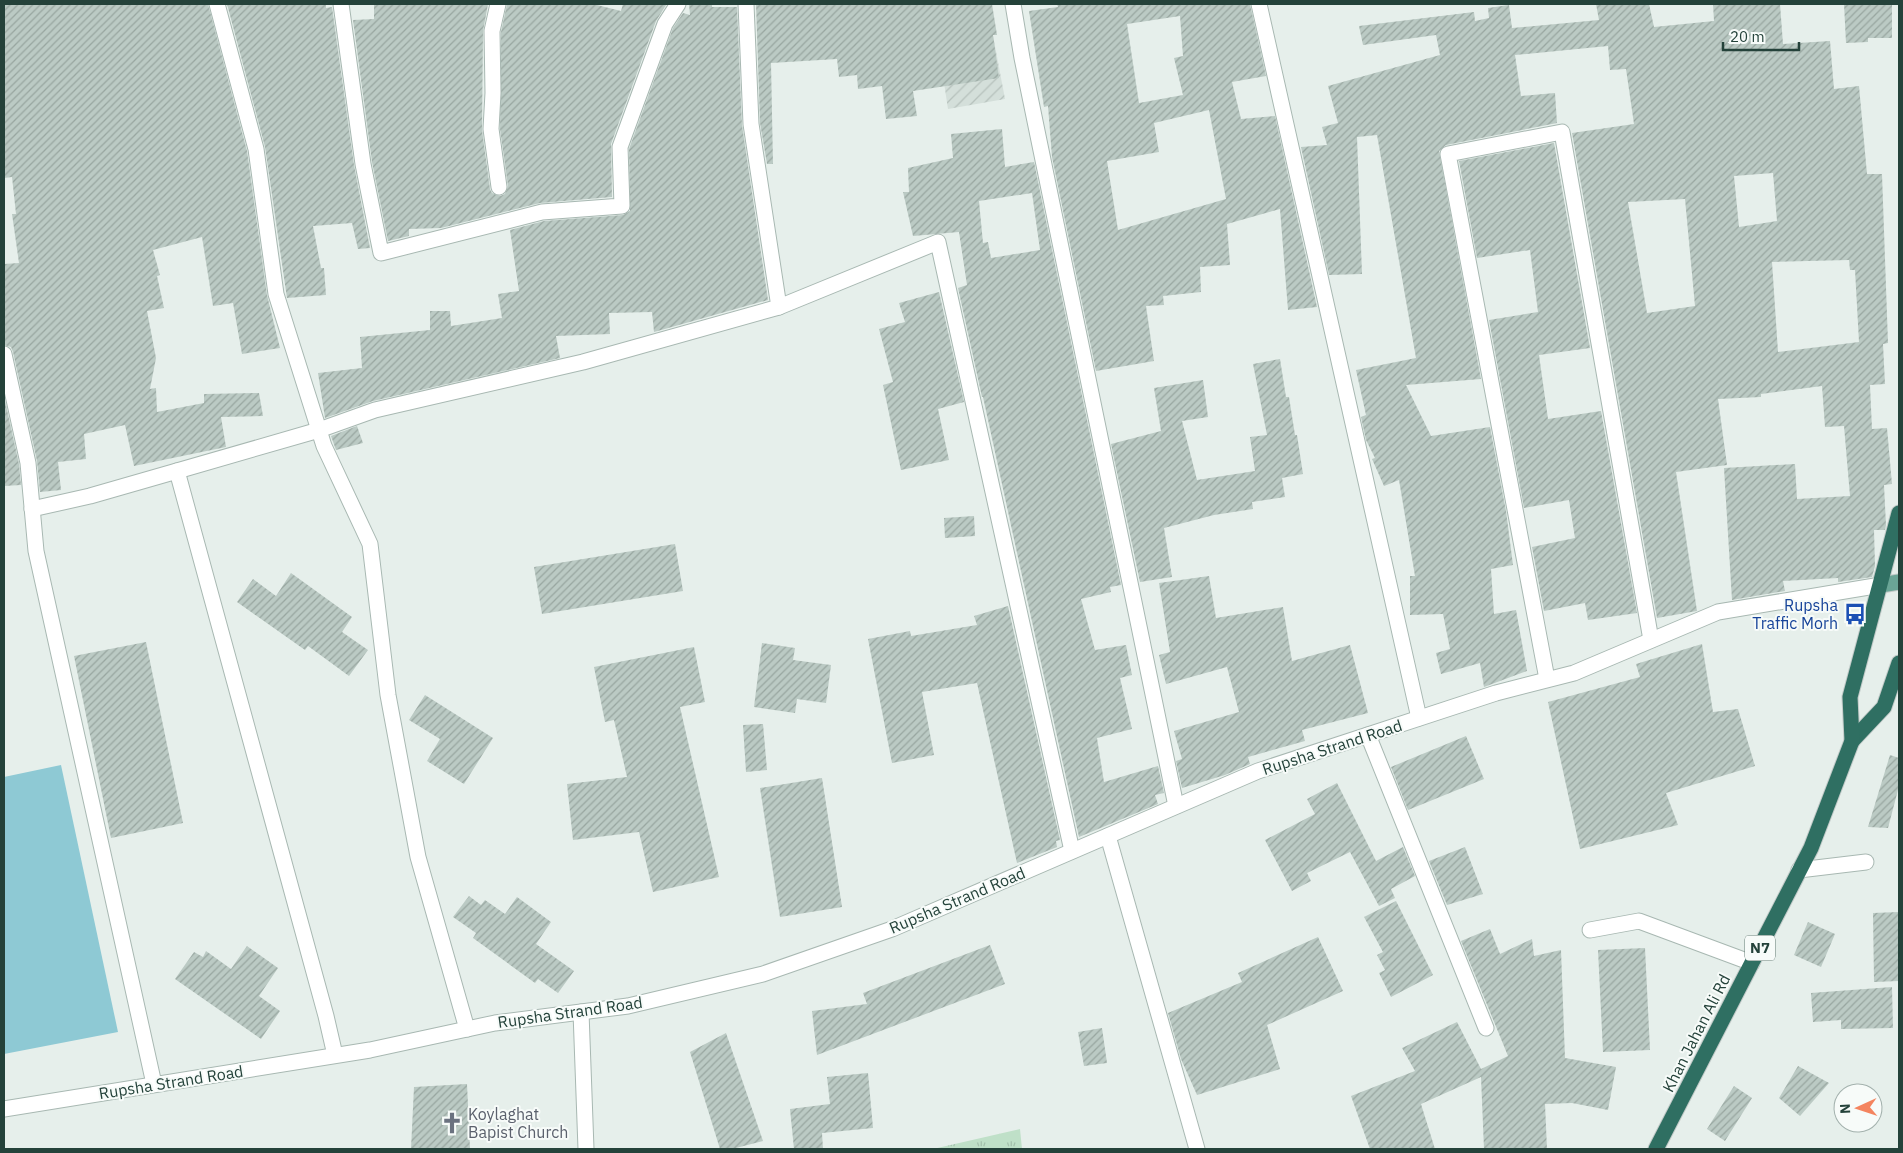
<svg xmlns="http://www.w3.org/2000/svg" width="1903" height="1153" viewBox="0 0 1903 1153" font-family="'IBM Plex Sans',sans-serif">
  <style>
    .industrial { fill: url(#industrial-furrows) }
    .park { fill: url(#park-tufts) }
    .water { fill: #8ec9d4 }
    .building { fill: url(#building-hatch); fill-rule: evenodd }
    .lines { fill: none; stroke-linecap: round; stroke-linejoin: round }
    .minor-casing { stroke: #a8b8b2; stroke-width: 17 }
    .major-casing { stroke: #c2cac8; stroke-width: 17 }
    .highway-casing { stroke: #c2cac8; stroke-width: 17 }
    .minor { stroke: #fff; stroke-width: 15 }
    .major { stroke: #6aa596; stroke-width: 15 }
    .highway { stroke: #2f6f62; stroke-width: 15 }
    .labels { text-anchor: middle; stroke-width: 4; stroke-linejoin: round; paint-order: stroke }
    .shield { fill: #f7fbf9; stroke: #637a73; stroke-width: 1 }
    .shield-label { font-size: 15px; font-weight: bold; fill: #24423a }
    .transit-label { font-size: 16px; fill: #164399; stroke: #f7fbf9; text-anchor: end }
    .street-label { font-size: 16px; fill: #24423a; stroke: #f7fbf9 }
    .worship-label { font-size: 16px; fill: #5b616d; stroke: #f7fbf9; text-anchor: start }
  </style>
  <defs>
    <pattern id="industrial-furrows" width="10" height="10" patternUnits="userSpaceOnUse" patternTransform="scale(1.25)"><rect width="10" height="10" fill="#d4dfda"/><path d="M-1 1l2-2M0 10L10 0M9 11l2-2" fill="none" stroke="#b6c1bc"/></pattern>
    <pattern id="park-tufts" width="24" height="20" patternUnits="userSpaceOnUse" patternTransform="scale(1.25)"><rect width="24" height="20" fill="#bfe0c8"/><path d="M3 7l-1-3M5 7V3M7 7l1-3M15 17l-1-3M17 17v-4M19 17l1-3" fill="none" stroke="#a4c1ad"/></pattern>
    <pattern id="building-hatch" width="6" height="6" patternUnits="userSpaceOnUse" patternTransform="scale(1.25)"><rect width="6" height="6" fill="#bbcac4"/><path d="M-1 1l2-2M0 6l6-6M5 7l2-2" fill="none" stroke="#98a6a0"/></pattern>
  </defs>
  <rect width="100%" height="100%" fill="#e6efeb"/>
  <polygon class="industrial" points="932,4 987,4 1005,99 948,109"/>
  <polygon class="park" points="1020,1129 1022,1149 933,1149"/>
  <polygon class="water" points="61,765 118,1032 4,1054 4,777"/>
  <g class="building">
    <polygon points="4,4 208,4 247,151 267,295 280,348 242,354 233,303 213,306 202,237 153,250 160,275 157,276 164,308 147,311 156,358 150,389 156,388 157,412 204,403 204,394 259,393 263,416 221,417 226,447 134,466 125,425 84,434 86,459 58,462 61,490 40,492 37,461 13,352 11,347 4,345 4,264 19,263 12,214 16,214 12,177 4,178"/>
    <polygon points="227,4 326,4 326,8 332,7 354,165 370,248 358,249 352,223 313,226 321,268 324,268 326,295 287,298 265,147"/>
    <polygon points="488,4 483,31 482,130 490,189 492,193 500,196 505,194 508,186 500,129 501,32 507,4 593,4 621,11 623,4 666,5 656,21 611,144 612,197 540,203 441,228 409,229 409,236 388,241 372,162 353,20 374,19 374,5"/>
    <polygon points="689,4 712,4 712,7 737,7 742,125 768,300 654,332 652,312 609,313 610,334 556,336 560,358 373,401 325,418 318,373 362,368 360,337 430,330 430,311 450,311 451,326 502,318 498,294 519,291 510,230 544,221 623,215 630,211 629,149 673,28 683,13 690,15"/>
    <polygon points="756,4 992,4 997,35 993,35 999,78 913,91 917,116 886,119 882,86 858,89 857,75 839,77 837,59 771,63 773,164 767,164 760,123"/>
    <path d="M 1057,4 L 1250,4 L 1266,76 L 1232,82 L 1241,119 L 1275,116 L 1317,307 L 1288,310 L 1280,209 L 1227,224 L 1230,265 L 1200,267 L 1201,292 L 1163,296 L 1164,305 L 1146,306 L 1154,361 L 1096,371 L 1052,157 L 1048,106 L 1044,107 L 1029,11 L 1058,7 ZM 1180,16 L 1183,56 L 1174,58 L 1183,95 L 1139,103 L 1127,24 ZM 1209,110 L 1226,199 L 1118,230 L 1107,161 L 1159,152 L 1154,123 Z"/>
    <path d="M 1596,4 L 1649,4 L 1654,27 L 1714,21 L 1713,4 L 1780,4 L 1783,44 L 1830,41 L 1834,89 L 1859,86 L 1867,174 L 1882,174 L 1888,343 L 1883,344 L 1885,384 L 1870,385 L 1872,429 L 1887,428 L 1892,484 L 1884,485 L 1886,525 L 1885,530 L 1874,530 L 1875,566 L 1872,577 L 1838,582 L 1838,578 L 1783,581 L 1785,591 L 1732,600 L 1724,468 L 1795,464 L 1797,499 L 1850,496 L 1844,426 L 1825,427 L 1822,386 L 1761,394 L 1761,397 L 1718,399 L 1727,465 L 1676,472 L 1697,611 L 1657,618 L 1572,133 L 1634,124 L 1626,69 L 1610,70 L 1608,46 L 1515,55 L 1521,96 L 1555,93 L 1557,123 L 1446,145 L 1439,151 L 1481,379 L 1406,385 L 1431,436 L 1490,427 L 1506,511 L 1513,565 L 1491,569 L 1494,614 L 1516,610 L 1527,671 L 1484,687 L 1480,663 L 1441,674 L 1436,653 L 1450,649 L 1443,614 L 1410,615 L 1410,576 L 1415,576 L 1399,480 L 1384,486 L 1372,459 L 1375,458 L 1366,440 L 1361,417 L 1366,415 L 1356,370 L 1416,358 L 1377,135 L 1357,137 L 1362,274 L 1329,275 L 1301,147 L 1327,145 L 1322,127 L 1338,123 L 1328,86 L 1440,55 L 1436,35 L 1363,45 L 1359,26 L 1474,12 L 1475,21 L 1489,18 L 1488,8 L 1509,5 L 1512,28 L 1599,20 ZM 1773,173 L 1777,221 L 1739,227 L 1734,176 ZM 1685,199 L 1695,306 L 1647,313 L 1628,202 ZM 1849,260 L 1850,270 L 1855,270 L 1859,342 L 1778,352 L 1772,262 Z"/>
    <polygon points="1844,4 1892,4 1892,38 1868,38 1868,42 1846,43"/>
    <path d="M 1002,129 L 1005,167 L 1034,162 L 1121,585 L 1110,587 L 1111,592 L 1081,599 L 1095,650 L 1126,645 L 1132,675 L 1120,678 L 1132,729 L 1097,738 L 1104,782 L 1158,766 L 1164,793 L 1155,795 L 1158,804 L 1079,837 L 983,397 L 982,397 L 958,288 L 967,285 L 959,232 L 913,236 L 903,192 L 909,192 L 908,168 L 953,158 L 951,134 ZM 1032,193 L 1040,250 L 991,258 L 988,242 L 983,243 L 979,201 Z"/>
    <polygon points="1554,143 1590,348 1539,355 1548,419 1601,411 1637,613 1588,620 1585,603 1544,611 1532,547 1575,538 1569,500 1524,508 1489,320 1538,312 1530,250 1477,258 1459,161"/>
    <polygon points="939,292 964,402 938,409 949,460 901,470 883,385 893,382 879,329 905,322 899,303"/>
    <polygon points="1280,359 1286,397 1289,397 1295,435 1297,435 1303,474 1282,478 1285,497 1252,502 1253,509 1214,515 1164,528 1172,577 1140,582 1111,444 1161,431 1154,388 1203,380 1208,417 1182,421 1197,480 1255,471 1250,437 1267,435 1253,364"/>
    <polygon points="4,396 19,464 21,485 4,486"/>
    <polygon points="357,426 363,443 336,450 331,436"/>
    <polygon points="974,516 975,536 945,538 944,518"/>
    <polygon points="675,544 683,591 542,614 534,567"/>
    <polygon points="291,573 352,617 342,632 368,650 349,676 308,646 305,650 237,602 253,579 276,596"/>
    <polygon points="1209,576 1216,618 1283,607 1292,661 1350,645 1368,713 1302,730 1305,741 1248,757 1250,764 1225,775 1182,788 1176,761 1182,759 1174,731 1239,712 1227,667 1166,684 1159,655 1170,652 1159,583"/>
    <polygon points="1008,606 1060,840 1056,841 1057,847 1017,863 977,683 922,692 934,755 892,763 868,639 910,631 911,636 977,625 974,616"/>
    <polygon points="146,642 183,823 111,838 74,656"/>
    <polygon points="762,643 795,648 793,660 831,665 826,703 797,699 795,713 754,707"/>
    <polygon points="1702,644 1713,712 1738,709 1755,766 1666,793 1678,825 1580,849 1548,702 1640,677 1636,664"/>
    <polygon points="694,647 705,702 680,707 719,877 653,892 639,832 573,840 567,784 627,777 614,720 605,722 594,667"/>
    <polygon points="425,695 493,738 464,784 427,761 440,739 409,720"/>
    <polygon points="763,724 767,770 746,772 743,725"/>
    <polygon points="1466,736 1484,779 1408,810 1391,767"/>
    <polygon points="1890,755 1899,758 1899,786 1888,828 1868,827"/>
    <polygon points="822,778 842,907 780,917 760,788"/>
    <polygon points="1337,783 1376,861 1403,847 1415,876 1391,889 1395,898 1379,906 1350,852 1307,873 1311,881 1292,891 1265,840 1315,814 1307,799"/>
    <polygon points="1465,847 1483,894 1447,905 1429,861"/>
    <polygon points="469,896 481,905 485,900 505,914 517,897 551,922 536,944 574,971 558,993 538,979 535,983 473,938 476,933 453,917"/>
    <polygon points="1396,901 1433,975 1391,997 1379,973 1385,970 1377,955 1383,952 1364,917"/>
    <polygon points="1899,912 1899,981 1874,982 1873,913"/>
    <polygon points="1808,922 1835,934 1821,967 1794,955"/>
    <polygon points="1490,929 1500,954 1532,939 1534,956 1561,950 1565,1058 1616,1067 1608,1110 1572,1103 1545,1104 1547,1149 1484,1149 1481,1077 1421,1104 1435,1149 1370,1149 1351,1096 1415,1071 1402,1048 1457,1022 1481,1069 1508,1056 1461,941"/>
    <polygon points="1318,937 1343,991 1267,1025 1280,1069 1197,1095 1181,1059 1168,1013 1242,982 1238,973"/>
    <polygon points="990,945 1005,984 817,1055 812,1011 867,1004 863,993"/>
    <polygon points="247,946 278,968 259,996 280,1011 261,1039 175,979 194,952 203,957 206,951 231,969"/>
    <polygon points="1645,948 1650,1050 1603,1052 1598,950"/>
    <polygon points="1892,987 1893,1028 1841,1029 1841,1020 1813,1022 1811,993"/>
    <polygon points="1102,1028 1107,1063 1084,1066 1078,1032"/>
    <polygon points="726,1033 763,1141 732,1149 720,1149 690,1052"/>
    <polygon points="1798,1066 1829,1083 1800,1116 1779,1098"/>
    <polygon points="868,1073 873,1128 822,1133 823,1149 794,1149 790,1109 830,1104 827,1077"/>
    <polygon points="467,1084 470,1149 411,1149 414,1087"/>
    <polygon points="1734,1086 1752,1098 1725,1141 1707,1129"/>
  </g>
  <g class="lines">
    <g class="minor-casing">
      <g id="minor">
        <polyline points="217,4 256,149 276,294 324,446 370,544 388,695 418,857 467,1029"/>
        <polyline points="341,4 363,164 381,253 542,212 622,206 620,147 665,24 678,4"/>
        <polyline points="498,4 492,31 493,93 491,129 499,187"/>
        <polyline points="1013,4 1022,58 1176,806"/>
        <polyline points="1259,4 1419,718"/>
        <polyline points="779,307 938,242 1072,851"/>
        <polyline points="4,354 28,463 36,551 154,1084"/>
        <polyline points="177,471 326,1016 335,1055"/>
        <polyline points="32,509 90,496 177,471 319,430 375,410 583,362 779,307 751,124 746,4"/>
        <polyline points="1547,679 1448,154 1562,132 1651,640"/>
        <polyline points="1368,735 1486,1028"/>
        <polyline points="1108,836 1197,1149"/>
        <polyline points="1799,870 1866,862"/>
        <polyline points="1590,930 1639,921 1752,963"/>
        <polyline points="581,1012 586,1149"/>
        <polyline points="4,1109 370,1050 495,1023 628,1006 763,974 892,929 1258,771 1496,693 1574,673 1718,612 1881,585"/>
      </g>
    </g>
    <g class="major-casing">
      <polyline id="major" points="1881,585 1899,582"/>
    </g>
    <g class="highway-casing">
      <g id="highway">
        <polyline points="1852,741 1884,707 1899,663"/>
        <polyline points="1656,1149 1811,848 1852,741 1850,697 1899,513"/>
      </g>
    </g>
    <use href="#minor" class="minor"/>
    <use href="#major" class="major"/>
    <use href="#highway" class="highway"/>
  </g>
  <defs>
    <g id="bus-bare" transform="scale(1.725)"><path d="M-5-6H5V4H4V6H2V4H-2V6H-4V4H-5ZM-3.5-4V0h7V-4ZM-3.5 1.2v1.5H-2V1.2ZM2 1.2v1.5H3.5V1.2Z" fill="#1a4fb4" stroke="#f7fbf9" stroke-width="2.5" paint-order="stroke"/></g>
    <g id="church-bare" transform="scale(1.725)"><path d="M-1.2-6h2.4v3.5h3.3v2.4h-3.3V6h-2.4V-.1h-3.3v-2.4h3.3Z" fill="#6b7280" stroke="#f7fbf9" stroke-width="2.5" paint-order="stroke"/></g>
  </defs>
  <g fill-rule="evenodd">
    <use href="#bus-bare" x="1855" y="614"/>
    <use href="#church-bare" x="452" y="1123"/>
  </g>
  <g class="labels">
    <rect class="shield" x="1745" y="935.5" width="30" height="25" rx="4"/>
    <g class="shield-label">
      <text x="1760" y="953">N7</text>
    </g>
    <g class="transit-label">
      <text x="1838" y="611">Rupsha<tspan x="1838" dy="18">Traffic Morh</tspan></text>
    </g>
    <g class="street-label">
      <text transform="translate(1332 747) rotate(-18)" y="6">Rupsha Strand Road</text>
      <text transform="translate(957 900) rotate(-23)" y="6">Rupsha Strand Road</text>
      <text transform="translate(570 1012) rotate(-8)" y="6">Rupsha Strand Road</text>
      <text transform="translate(1696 1033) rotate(-63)" y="6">Khan Jahan Ali Rd</text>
      <text transform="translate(171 1082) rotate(-9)" y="6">Rupsha Strand Road</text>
    </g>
    <g class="worship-label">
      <text x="468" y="1120">Koylaghat<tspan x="468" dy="18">Bapist Church</tspan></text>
    </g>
  </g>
  <rect width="1903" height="1153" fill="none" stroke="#24423a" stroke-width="10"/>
  <g transform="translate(1858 1108) rotate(267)"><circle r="24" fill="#f7fbf9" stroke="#a3b1ad"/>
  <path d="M0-4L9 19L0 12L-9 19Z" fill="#f4845f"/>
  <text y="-8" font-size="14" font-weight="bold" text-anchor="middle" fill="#24423a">N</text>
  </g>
  <path d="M1723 42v8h76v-8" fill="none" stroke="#24423a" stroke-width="2.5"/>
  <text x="1730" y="42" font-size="15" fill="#24423a" stroke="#f7fbf9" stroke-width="4" paint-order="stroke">20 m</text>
</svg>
